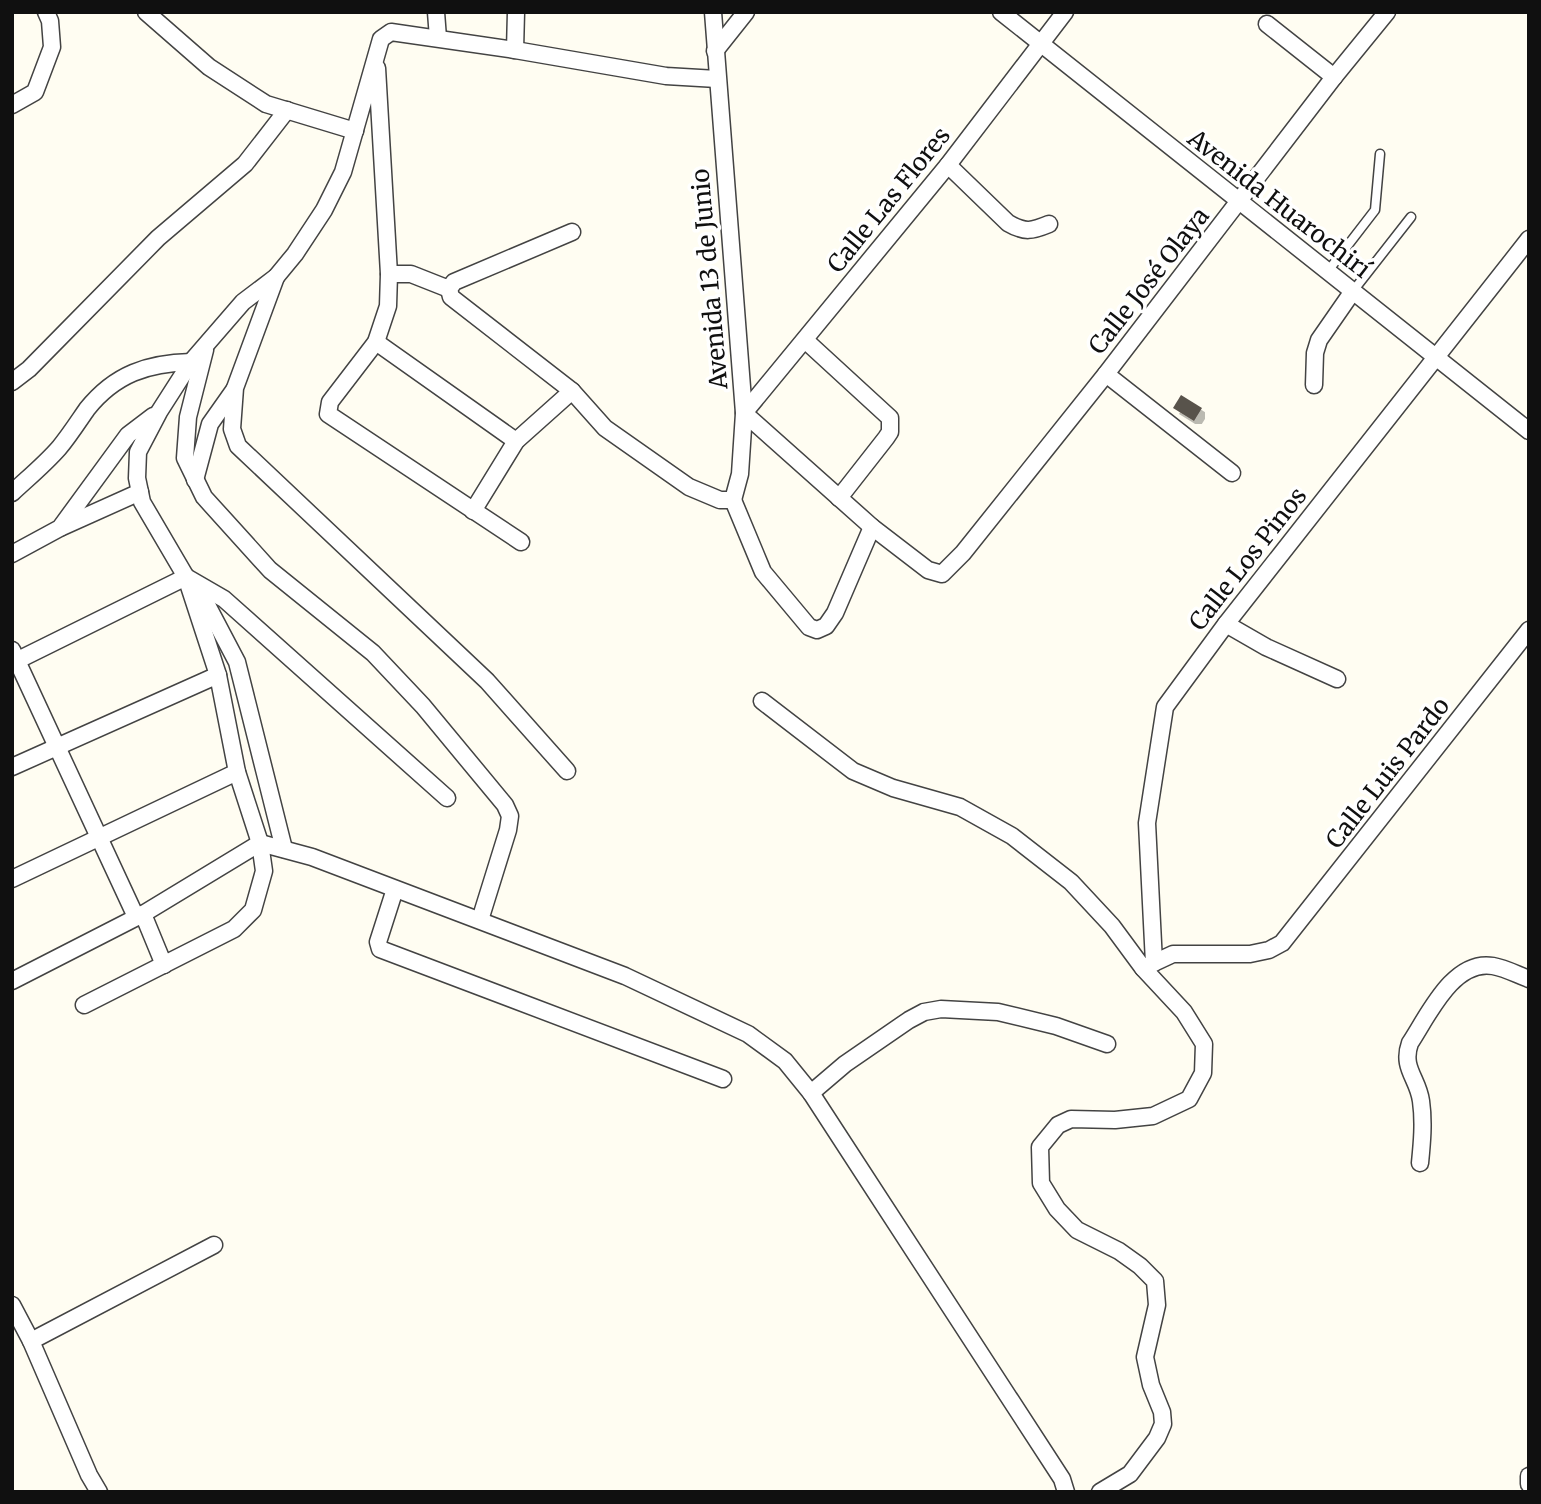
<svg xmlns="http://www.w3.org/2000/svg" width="1541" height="1504" viewBox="0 0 1541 1504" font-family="Merriweather,serif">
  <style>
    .building { fill: #59524b; filter: url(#shadow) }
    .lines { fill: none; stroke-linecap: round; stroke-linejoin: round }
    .lane-casing { stroke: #434343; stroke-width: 11 }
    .street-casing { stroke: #434343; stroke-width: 19 }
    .lane { stroke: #fff; stroke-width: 8 }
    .street { stroke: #fff; stroke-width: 16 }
    .labels { text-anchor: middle; stroke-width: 7; stroke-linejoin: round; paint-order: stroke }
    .street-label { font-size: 24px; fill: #101010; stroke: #fff }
  </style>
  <defs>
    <filter id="shadow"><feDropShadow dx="6" dy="6" stdDeviation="0" flood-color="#0004"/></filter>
  </defs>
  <rect width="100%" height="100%" fill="#fffdf2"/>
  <polygon class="building" points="1181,395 1202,408 1194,421 1173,408"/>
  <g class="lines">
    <g class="lane-casing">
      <g id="lane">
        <polyline points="1328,271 1375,210 1380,154"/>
        <polyline points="1353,291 1411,217"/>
      </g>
    </g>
    <g class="street-casing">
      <g id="street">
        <polyline points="146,12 209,67 266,104 355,131"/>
        <polyline points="436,12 438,38"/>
        <polyline points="713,12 744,413 872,527 928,570 942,574 963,553 1106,374 1334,77 1387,12"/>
        <polyline points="1001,12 1529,431"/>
        <polyline points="1267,24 1334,77"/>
        <polyline points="515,50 516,12"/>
        <polyline points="715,51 746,12"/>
        <polyline points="377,68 389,274 388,306 376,342 330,402 328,414 521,542"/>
        <polyline points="12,105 35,92 52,47 50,21 46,12"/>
        <path d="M 948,165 L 1008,223 C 1025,233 1032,231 1049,224"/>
        <polyline points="572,232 454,282 449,289 451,297 572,391 605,428 689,487 720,500 733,500 740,474 744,413 948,165 1065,12"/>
        <polyline points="389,274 411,274 449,289"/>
        <polyline points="276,277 235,388 232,429 238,446 487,681 567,771"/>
        <polyline points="805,340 890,418 890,432 886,438 839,498"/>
        <polyline points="376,342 516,441"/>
        <polyline points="205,350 188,417 185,458 204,497 270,570 373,653 423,706 505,805 510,816 508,830 480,920"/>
        <polyline points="1106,374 1232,473"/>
        <polyline points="12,382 29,369 158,238 245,164 287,110"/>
        <polyline points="1314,385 1315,353 1319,340 1353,291"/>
        <polyline points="195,480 210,424 234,390"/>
        <path d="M 12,493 C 28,478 44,465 59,448 C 69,436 78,422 87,409 C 115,374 148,363 191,362"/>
        <polyline points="733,500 763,572 809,627 817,630 826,626 835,613 872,527"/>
        <polyline points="473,511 516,441 572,391"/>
        <polyline points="62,527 140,492"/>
        <polyline points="12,554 60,528 128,435 153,416"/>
        <polyline points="186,577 224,599 447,798"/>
        <polyline points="191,585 206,603 237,662 284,849"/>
        <polyline points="1226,624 1266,647 1337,679"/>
        <polyline points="12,650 136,917"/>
        <polyline points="12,663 186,577"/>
        <polyline points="762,701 853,771 893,788 960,807 1012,836 1071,882 1112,926 1143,968"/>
        <polyline points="12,767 218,675"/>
        <polyline points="12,879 237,772"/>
        <polyline points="395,889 378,942 380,949 723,1079"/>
        <polyline points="143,914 164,965"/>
        <polyline points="1154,963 1147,823 1165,707 1226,624 1529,239"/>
        <polyline points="12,981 143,914 260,843 312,857 625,976 748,1034 785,1061 811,1093 1062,1479 1066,1492"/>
        <polyline points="84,1005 234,929 253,910 264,871 260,843 237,772 218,675 186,577 142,502 137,478 138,452 159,412 191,362 243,302 276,277 295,254 324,210 343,172 381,39 391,32 515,50 666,76 717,79"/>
        <polyline points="811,1093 845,1064 909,1020 924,1012 941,1009 998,1012 1056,1026 1107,1044"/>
        <path d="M 1420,1163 C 1422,1143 1424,1122 1421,1101 C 1418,1078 1401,1068 1410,1043 C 1428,1016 1453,959 1493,966 C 1505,968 1518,975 1529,979"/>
        <polyline points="12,1305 31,1341 89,1475 99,1492"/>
        <polyline points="31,1341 214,1245"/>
        <polyline points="1529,1476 1529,1484"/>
        <polyline points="1100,1492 1130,1474 1157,1438 1163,1424 1162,1412 1151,1385 1145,1357 1157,1305 1155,1281 1140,1266 1119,1251 1077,1230 1057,1209 1041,1183 1040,1147 1058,1125 1071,1119 1115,1120 1153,1116 1189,1099 1203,1073 1204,1044 1184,1012 1143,968 1173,954 1250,954 1269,950 1282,943 1529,630"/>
      </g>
    </g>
    <use href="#lane" class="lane"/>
    <use href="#street" class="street"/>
  </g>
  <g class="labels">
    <g class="street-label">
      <text transform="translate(889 200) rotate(-51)" y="8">Calle Las Flores</text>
      <text transform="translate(1279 204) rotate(38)" y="8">Avenida Huarochirí</text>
      <text transform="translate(710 279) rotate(-95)" y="8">Avenida 13 de Junio</text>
      <text transform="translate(1149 281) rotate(-52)" y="8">Calle José Olaya</text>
      <text transform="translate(1248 559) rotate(-52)" y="8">Calle Los Pinos</text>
      <text transform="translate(1388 773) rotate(-52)" y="8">Calle Luis Pardo</text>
    </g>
  </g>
  <rect width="1541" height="1504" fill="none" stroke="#101010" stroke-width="28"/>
</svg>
